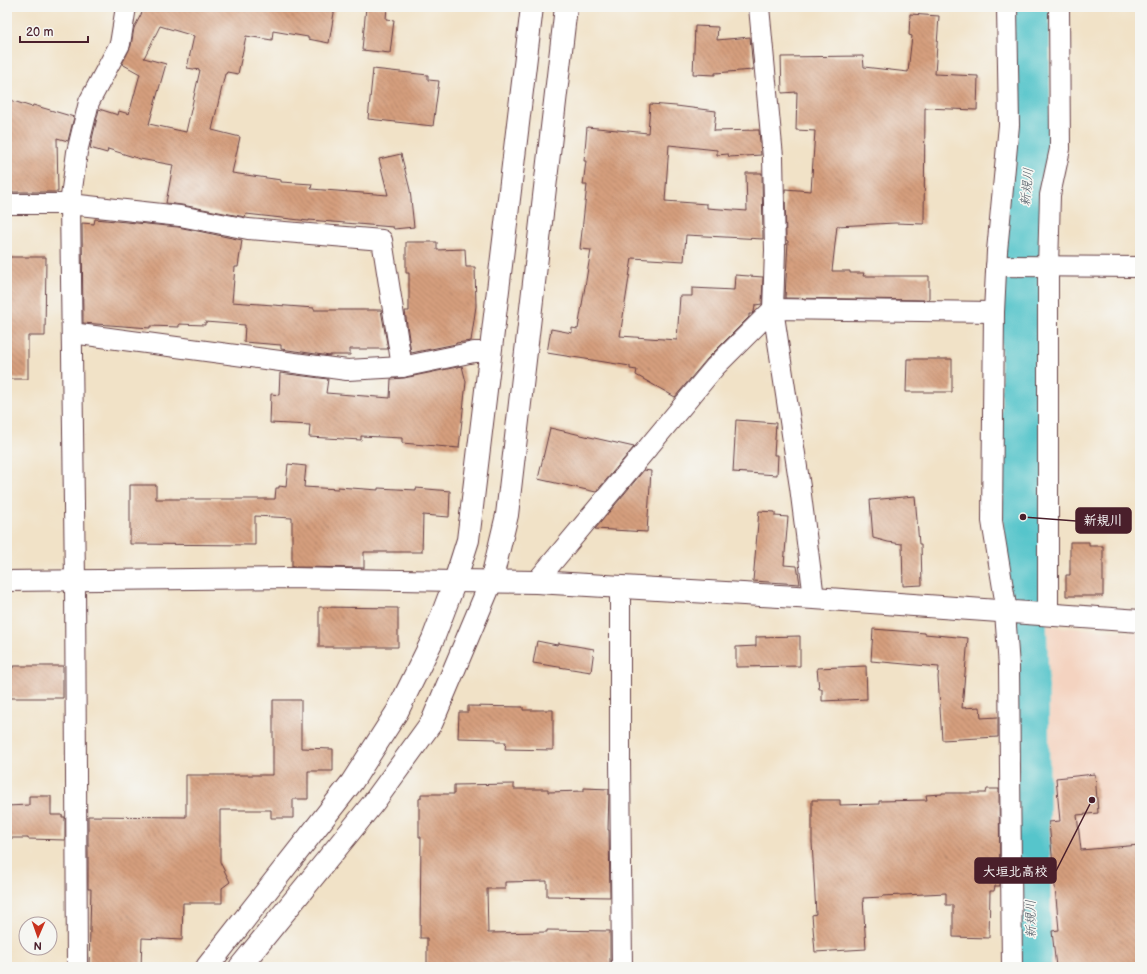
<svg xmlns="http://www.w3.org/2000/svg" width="1147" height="974" viewBox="0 0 1147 974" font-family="'Balsamiq Sans','Klee One',sans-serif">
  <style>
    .built { fill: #f4d3c0 }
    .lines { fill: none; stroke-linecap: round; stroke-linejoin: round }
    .river { stroke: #57c5cb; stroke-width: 41 }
    .building { fill: url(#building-back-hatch); fill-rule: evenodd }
    .minor-casing { stroke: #633c42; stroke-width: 22 }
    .tertiary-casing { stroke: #633c42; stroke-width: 24 }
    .secondary-casing { stroke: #633c42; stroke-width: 24 }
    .minor { stroke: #fff; stroke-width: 20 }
    .tertiary { stroke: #fff; stroke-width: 22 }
    .secondary { stroke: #fff; stroke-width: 22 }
    .labels { text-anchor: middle; stroke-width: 3; stroke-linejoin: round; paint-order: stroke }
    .water-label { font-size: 13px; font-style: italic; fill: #4f5963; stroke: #f6f6f2 }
    .leader { fill: none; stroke: #4a1f2b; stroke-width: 1.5 }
    .callout-dot { fill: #4a1f2b; stroke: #f6f6f2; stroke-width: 1.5 }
    .callout { fill: #4a1f2b; stroke: #4a1f2b; stroke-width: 1.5 }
    .callout-label { font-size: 13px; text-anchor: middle; font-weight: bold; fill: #fff }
  </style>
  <defs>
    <pattern id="building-back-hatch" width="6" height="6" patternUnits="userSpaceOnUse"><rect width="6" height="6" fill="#d59f7e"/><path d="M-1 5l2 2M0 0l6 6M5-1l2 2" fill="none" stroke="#af8167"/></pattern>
  </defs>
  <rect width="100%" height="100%" fill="#f6f6f2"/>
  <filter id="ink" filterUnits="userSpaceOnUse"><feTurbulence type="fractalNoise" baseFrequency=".025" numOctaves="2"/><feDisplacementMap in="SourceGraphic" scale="8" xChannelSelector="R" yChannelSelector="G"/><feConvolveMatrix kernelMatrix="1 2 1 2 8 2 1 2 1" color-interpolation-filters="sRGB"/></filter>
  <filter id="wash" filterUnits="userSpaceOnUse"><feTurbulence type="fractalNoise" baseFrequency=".012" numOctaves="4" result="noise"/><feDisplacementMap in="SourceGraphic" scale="16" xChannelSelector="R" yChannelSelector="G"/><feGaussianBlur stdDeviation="0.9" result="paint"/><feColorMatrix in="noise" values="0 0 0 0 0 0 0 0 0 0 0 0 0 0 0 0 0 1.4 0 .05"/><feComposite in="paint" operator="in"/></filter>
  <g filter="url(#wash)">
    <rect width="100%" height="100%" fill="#f1e2c7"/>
    <polygon class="built" points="1045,626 1140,633 1140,967 1045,967"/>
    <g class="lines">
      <polyline class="river" points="1029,7 1030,137 1020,257 1023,517 1028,678 1031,967"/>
    </g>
    <g id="blocks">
      <g class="building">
        <path d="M 145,7 L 335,7 L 329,43 L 308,39 L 308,37 L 273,31 L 272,40 L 246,36 L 238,74 L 227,72 L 226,74 L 225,74 L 212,130 L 240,137 L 232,173 L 281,180 L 281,182 L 312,184 L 311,189 L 388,195 L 379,159 L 401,154 L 410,190 L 414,227 L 394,229 L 393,227 L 309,220 L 309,221 L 246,214 L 245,217 L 182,205 L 166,203 L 173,165 L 140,159 L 108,149 L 107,153 L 90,148 L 99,109 L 118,115 L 119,111 L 129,114 L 140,74 L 122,64 L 131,46 L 134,28 ZM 160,26 L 194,36 L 187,68 L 200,70 L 186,132 L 149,124 L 166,64 L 144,58 Z"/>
        <polygon points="366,7 387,7 386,19 394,20 390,53 362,50"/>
        <polygon points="910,14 939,16 935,74 978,76 977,110 925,108 924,224 895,223 837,226 832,271 850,271 850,273 864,273 863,276 929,276 929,300 785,298 788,241 786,240 785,189 811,191 815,131 796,130 797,92 782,93 781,57 863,56 864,67 908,72 912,36 909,35"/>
        <polygon points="695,26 718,27 717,40 750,37 753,70 715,73 715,75 693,74"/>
        <polygon points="373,69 428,75 428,80 439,81 433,126 368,119"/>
        <polygon points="7,99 32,107 33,105 74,117 68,141 57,138 58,192 7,192"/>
        <polygon points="650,104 676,106 716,111 714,131 759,130 761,155 729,157 728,154 717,155 717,150 669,145 665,201 707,204 707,208 747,211 746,173 762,173 763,239 686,235 684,261 632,258 620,336 677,340 680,296 692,296 692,288 734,290 735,275 763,277 762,304 755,305 754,312 752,314 749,314 749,317 707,359 675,397 636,375 637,370 630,369 630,366 547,353 551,329 572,333 572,328 578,329 591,250 580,249 587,185 583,185 586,161 584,161 587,127 648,133"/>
        <polygon points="95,219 178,227 242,240 238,267 235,267 232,302 314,308 314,310 381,310 388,349 350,349 350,355 330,355 330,356 281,349 281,345 244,342 245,325 205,322 205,325 179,324 179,327 150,326 150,328 83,323 82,223 94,224"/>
        <polygon points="406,242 437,242 437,250 465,249 466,267 475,267 476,306 471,341 456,343 456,344 411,353 405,311 409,311 409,273 406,273"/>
        <polygon points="7,257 46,257 45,336 28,336 28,379 7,379"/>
        <polygon points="907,359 952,359 952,392 906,392"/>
        <polygon points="462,366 466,382 459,448 402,443 402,438 361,436 361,440 309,437 310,425 270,423 271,394 279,395 280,373 328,379 326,393 390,398 391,379 404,378"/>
        <polygon points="736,420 776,423 774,455 778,455 777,475 733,472"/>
        <polygon points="550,428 634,447 596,492 538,479"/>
        <polygon points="288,464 306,466 304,487 338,489 338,487 378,490 378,488 416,490 416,488 450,491 449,517 423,515 422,552 364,552 364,568 292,567 292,518 255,516 255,545 130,544 130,485 156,485 156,499 275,499 276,488 279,488 279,486 286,487"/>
        <polygon points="644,470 651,471 647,532 595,529"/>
        <polygon points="915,496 919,544 921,544 922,585 903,586 902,544 888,542 873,538 870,500"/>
        <polygon points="759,511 775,512 775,516 788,517 784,565 797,566 800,584 753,581"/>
        <polygon points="1070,542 1089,542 1089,546 1103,546 1103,596 1066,596 1066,575 1070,575"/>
        <polygon points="319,607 398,608 398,647 319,647"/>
        <polygon points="873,629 925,633 925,634 968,638 962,708 980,707 981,718 998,717 998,737 942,740 938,677 939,667 871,661"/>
        <polygon points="800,636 800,666 736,667 736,647 756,646 756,637"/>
        <polygon points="537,641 557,645 558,643 594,649 591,672 533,663"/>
        <polygon points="13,666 63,666 63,698 7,698 7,669 13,668"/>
        <polygon points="866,666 867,699 822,701 822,689 819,689 817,668"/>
        <polygon points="273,700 301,700 301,748 333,749 333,771 308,771 308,799 293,799 293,818 271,818 271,810 220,810 220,862 230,882 222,888 222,903 183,903 182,940 142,938 141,967 89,967 91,889 88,889 88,816 186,817 186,775 273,775"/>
        <polygon points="468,706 523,707 523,710 553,710 553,750 505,749 506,742 496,742 496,739 458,738 459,712 468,712"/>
        <polygon points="1095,774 1098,813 1077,815 1081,850 1140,845 1140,967 1056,967 1052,931 1059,930 1049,822 1060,821 1056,778"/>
        <polygon points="514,784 514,789 548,789 548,792 584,791 584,788 609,789 608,830 609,830 610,897 547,896 547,881 505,882 505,889 487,889 488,933 547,932 547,930 610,931 610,965 547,964 547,965 427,965 427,938 420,938 421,837 419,837 419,799 421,798 421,794 454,794 454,785"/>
        <polygon points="987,789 999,789 1000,886 995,886 994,891 990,891 989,938 953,937 953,905 946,905 946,893 882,896 882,897 863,898 866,949 815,952 812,915 816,914 812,842 812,800 840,800 840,805 879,804 879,801 927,800 926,795 942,794 942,793 986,793"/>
        <polygon points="29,796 51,796 51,815 62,815 62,817 65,817 65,840 28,839 28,838 7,838 7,806 29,805"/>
      </g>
    </g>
  </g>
  <g filter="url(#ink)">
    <use href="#blocks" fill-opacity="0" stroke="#633c42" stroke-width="1"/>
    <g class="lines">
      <g class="minor-casing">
        <g id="minor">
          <polyline points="759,7 773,157 775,250 773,309 800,487 814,598"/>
          <polyline points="1007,7 1009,125 997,251 994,312 992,521 1007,612"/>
          <polyline points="7,204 70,204 180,216 248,229 382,240 402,367"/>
          <polyline points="996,266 1140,267"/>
          <polyline points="72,333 347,370 402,367 474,352 491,352"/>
          <polyline points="7,581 291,578 455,581"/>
          <polyline points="536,582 715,367 773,309 994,312"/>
          <polyline points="620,587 620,761 622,967"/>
          <polyline points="1005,612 1009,667 1012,967"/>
          <polyline points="1048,614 1048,267 1050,195 1060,149 1059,7"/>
          <polyline points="77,967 75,580 70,204 77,152 89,102 120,44 126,7"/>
        </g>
      </g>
      <g class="tertiary-casing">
        <polyline id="tertiary" points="455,581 536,582 814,598 1140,621"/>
      </g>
      <g class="secondary-casing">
        <g id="secondary">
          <polyline points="207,967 352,782 397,712 433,639 455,581 468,540 532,7"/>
          <polyline points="240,967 374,802 432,722 491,582 507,515 566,7"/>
        </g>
      </g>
      <use href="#minor" class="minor"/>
      <use href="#tertiary" class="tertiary"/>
      <use href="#secondary" class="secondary"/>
    </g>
  </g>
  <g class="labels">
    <g class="water-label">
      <text transform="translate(1026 187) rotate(-85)" y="5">新規川</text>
      <text transform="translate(1030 919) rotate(-91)" y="5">新規川</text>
    </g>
  </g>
  <path class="leader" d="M1023 517L1076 521M1092 800L1056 871"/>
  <g class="callout-dot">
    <circle cx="1023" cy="517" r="4"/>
    <circle cx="1092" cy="800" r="4"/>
  </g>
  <g class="callout">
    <rect x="1076" y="508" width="55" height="25" rx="4"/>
    <rect x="975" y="858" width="81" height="25" rx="4"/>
  </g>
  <g class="callout-label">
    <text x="1103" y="525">新規川</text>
    <text x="1015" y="876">大垣北高校</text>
  </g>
  <rect width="1147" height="974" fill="none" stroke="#f6f6f2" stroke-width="24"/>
  <g transform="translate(38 936) rotate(182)"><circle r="19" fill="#f6f6f2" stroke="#b1a0a2"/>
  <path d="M0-3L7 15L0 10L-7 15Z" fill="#c8321e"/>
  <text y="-6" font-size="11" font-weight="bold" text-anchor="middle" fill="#4a1f2b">N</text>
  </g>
  <path d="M20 36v6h68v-6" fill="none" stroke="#4a1f2b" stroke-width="2"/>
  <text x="26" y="36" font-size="12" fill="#4a1f2b" stroke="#f6f6f2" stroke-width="3" paint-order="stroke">20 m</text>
</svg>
